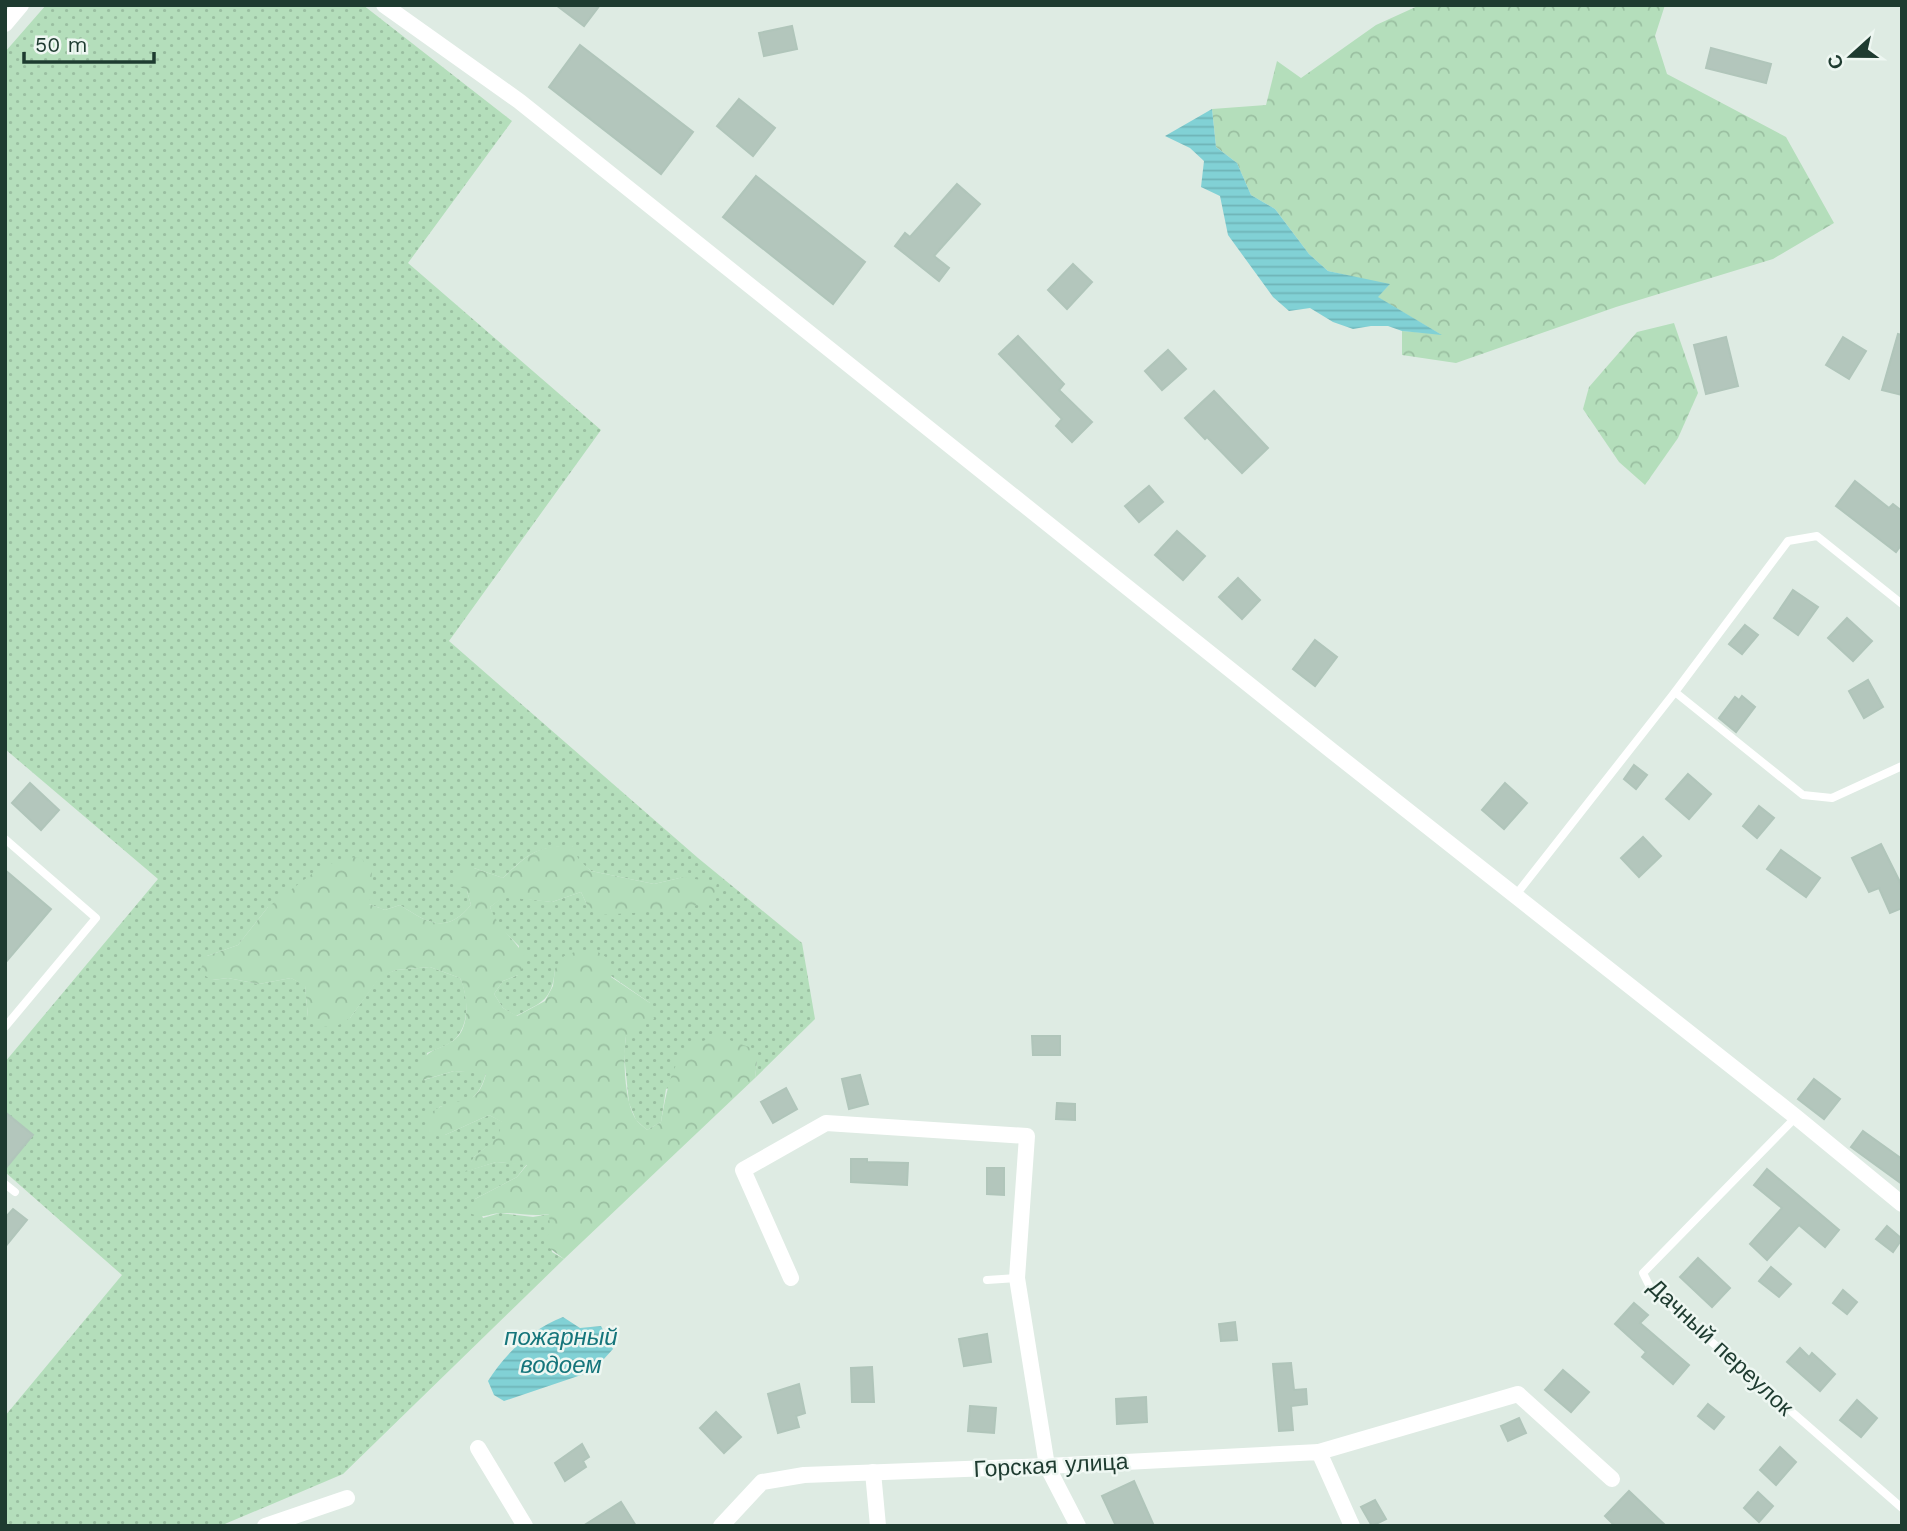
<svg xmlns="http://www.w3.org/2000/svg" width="1907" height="1531" viewBox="0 0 1907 1531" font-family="'Work Sans',sans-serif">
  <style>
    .grass { fill: url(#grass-dots) }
    .forest { fill: url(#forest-crowns) }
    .water { fill: url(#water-rules) }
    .building { fill: #b3c6bc; stroke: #b0c5ba; stroke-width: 2 }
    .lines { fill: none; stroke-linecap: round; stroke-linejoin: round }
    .lane { stroke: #fff; stroke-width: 8 }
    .street { stroke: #fff; stroke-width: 16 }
    .labels { text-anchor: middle; stroke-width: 5; stroke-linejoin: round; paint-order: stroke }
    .street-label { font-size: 23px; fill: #1e3b30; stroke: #eef7f2 }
    .water-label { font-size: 24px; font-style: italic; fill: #15757b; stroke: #eef7f2 }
  </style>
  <defs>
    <pattern id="grass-dots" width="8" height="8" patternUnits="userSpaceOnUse" patternTransform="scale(1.75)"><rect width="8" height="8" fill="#b4debb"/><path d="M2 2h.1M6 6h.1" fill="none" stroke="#9abfa1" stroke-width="1.8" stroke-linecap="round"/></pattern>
    <pattern id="forest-crowns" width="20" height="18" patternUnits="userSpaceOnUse" patternTransform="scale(1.75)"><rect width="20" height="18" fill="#b4debb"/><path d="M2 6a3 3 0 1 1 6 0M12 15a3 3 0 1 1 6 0" fill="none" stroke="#9abfa1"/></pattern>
    <pattern id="water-rules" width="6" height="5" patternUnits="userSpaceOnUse" patternTransform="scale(1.75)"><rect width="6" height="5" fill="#81d1d5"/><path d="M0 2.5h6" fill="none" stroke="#6fb4b7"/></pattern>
  </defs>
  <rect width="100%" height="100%" fill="#deebe3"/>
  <path class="grass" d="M 46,5 L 363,5 L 512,121 L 408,263 L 601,430 L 449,641 L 698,858 L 802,943 L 815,1019 L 755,1078 L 757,1061 L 666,1089 L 661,1122 L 647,1130 L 636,1120 L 629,1103 L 624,1054 L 626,1036 L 650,1003 L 611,976 L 555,969 C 552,1000 543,1002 516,1016 L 503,1008 L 494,994 L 503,981 L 518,975 L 519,946 L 495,922 L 490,907 L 504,896 L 552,902 L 581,892 L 587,905 L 684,877 L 654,884 L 591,871 L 578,860 L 572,846 C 535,847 529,853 503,878 L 474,868 L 467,891 L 471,905 C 446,935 428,923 400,905 L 385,910 L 369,904 L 268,907 L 238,945 L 207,956 L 212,980 L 228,978 L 259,984 L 291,978 L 305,985 L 308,1017 L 350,1018 L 380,976 L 396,970 L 430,967 L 460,978 C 468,995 470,1021 457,1037 C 451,1045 436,1049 427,1053 L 424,1080 L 454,1071 L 486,1073 C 478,1103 466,1102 439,1107 L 445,1135 L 489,1115 L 503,1122 L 499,1137 L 474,1157 L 467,1171 L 496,1162 L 527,1164 L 517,1177 L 475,1199 L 483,1218 L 500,1213 L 533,1217 L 550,1214 L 552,1252 L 564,1259 L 343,1474 L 220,1526 L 5,1526 L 5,1416 L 122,1275 L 5,1172 L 5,1062 L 158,879 L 5,749 L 5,52 Z"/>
  <g class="forest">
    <polygon points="1420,5 1665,5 1655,36 1667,74 1786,137 1834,223 1773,259 1616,307 1456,363 1402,355 1402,331 1440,334 1377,297 1389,285 1328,271 1309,254 1275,209 1251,195 1237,163 1216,147 1212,109 1266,105 1277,61 1301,78 1376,25"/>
    <polygon points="1674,323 1698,393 1678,438 1645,485 1619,462 1583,409 1589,387 1637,332"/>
    <path d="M 572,845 L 579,860 L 591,871 L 654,884 L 684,877 L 717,883 L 713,899 L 682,910 L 599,915 L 587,905 L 581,892 L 552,902 L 504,897 L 490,907 C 498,929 517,940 527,961 L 518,975 L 503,981 L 494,994 L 503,1008 L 517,1016 L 545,1001 L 553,986 L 555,969 L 564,956 L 580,950 L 595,950 L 609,959 L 611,977 L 650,1003 L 654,1019 L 626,1036 C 623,1057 624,1099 635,1118 C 638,1123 643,1126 647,1130 L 661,1122 C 665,1101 671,1057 692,1046 C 700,1041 710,1039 718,1036 L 749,1047 L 757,1061 L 755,1078 L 564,1259 L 544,1244 L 550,1230 L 549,1214 C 532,1217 520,1213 503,1213 C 486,1213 488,1220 469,1213 L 475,1199 L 517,1177 L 527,1165 L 496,1162 L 465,1172 L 474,1157 L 498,1137 L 502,1122 L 489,1115 L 445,1135 L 429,1133 L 426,1117 C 430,1114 435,1109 440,1107 C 466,1096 477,1107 486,1074 L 454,1071 L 423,1080 L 418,1066 C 432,1046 435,1052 453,1041 C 471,1029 468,995 460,978 L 430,967 L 396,970 L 380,977 L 350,1018 L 337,1026 L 321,1027 L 308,1017 L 305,986 L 291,978 L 259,984 L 228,978 L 212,980 L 199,972 L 207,956 L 238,945 L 268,907 L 317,870 L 346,857 L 361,858 L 372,871 L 369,904 L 385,910 L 400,905 C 428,923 446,935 471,905 L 467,891 L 454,883 L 458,868 L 474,868 L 503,878 C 530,853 534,847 572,845 Z"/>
  </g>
  <g class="water">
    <polygon points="1212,109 1216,147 1237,163 1251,195 1275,209 1309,254 1328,271 1390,284 1378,297 1442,335 1402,331 1388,326 1371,326 1353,329 1333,322 1310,308 1289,311 1273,297 1228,235 1220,196 1201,187 1204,161 1190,148 1165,136"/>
    <path d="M 563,1317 L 580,1328 L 601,1326 L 613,1349 L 593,1371 L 504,1401 L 494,1395 L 488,1381 C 505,1353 532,1329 563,1317 Z"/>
  </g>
  <g class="building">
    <polygon points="556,5 600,5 584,26"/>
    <polygon points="792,26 797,49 764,56 759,33"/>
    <polygon points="580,45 693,132 661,174 549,87"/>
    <polygon points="1711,48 1771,64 1766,83 1706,68"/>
    <polygon points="739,99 775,128 753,156 717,126"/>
    <polygon points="756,176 865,262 833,304 723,217"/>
    <polygon points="957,184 980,204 934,256 949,268 939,281 895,246 905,233 910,237"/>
    <polygon points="1073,264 1092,282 1067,309 1048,290"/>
    <polygon points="1898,334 1902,335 1902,395 1882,390"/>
    <polygon points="1018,336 1064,384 1059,390 1092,422 1072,442 1056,426 1062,419 999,354"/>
    <polygon points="1726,337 1738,386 1706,394 1694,345"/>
    <polygon points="1843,337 1866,351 1849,379 1826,365"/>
    <polygon points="1168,350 1186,369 1162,390 1145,371"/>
    <polygon points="1214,391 1268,448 1242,473 1207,437 1205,439 1185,418"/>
    <polygon points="1855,481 1889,508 1893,504 1902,511 1902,544 1896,552 1836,506"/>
    <polygon points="1149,486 1163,502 1139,522 1125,506"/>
    <polygon points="1177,531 1205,556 1183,580 1155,555"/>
    <polygon points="1238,578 1260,600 1242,619 1219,597"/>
    <polygon points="1793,590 1818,607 1798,635 1774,618"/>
    <polygon points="1847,618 1872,641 1853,661 1828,638"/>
    <polygon points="1745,625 1758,635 1742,654 1729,644"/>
    <polygon points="1315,640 1337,657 1315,686 1293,669"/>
    <polygon points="1868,680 1883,707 1864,718 1849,691"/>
    <polygon points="1742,696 1755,707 1736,732 1719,718 1735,697 1739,700"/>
    <polygon points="1634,765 1647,775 1636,789 1624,779"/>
    <polygon points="1688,774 1711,794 1689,819 1666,799"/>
    <polygon points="30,783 59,810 41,830 12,803"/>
    <polygon points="1505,783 1527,803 1504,829 1482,810"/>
    <polygon points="1759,806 1774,818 1757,838 1743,826"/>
    <polygon points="1643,837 1661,856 1639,877 1621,858"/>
    <polygon points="1881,844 1902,886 1902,908 1890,913 1879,888 1869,892 1852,858"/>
    <polygon points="1781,850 1820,878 1806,897 1767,869"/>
    <polygon points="5,870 51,909 5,963"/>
    <polygon points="1032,1036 1060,1036 1060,1055 1033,1055"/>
    <polygon points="860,1075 868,1104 849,1109 842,1079"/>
    <polygon points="1814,1079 1840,1099 1824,1119 1798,1099"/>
    <polygon points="786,1088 797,1109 773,1123 761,1102"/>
    <polygon points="1057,1103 1075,1104 1075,1120 1056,1119"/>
    <polygon points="5,1112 33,1135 5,1169"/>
    <polygon points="1863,1131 1902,1159 1902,1184 1851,1147"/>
    <polygon points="851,1159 867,1159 867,1162 908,1163 907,1185 851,1182"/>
    <polygon points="987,1168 1004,1168 1004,1195 987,1194"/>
    <polygon points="1767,1169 1839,1230 1825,1247 1799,1225 1767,1260 1750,1244 1782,1208 1754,1185"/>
    <polygon points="13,1209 27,1220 5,1247 5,1218"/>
    <polygon points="1887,1226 1902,1239 1893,1252 1876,1239"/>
    <polygon points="1698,1258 1730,1288 1712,1307 1680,1277"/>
    <polygon points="1771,1267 1791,1284 1779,1297 1759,1281"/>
    <polygon points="1843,1290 1857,1302 1847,1314 1833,1303"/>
    <polygon points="1634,1303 1648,1315 1640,1323 1689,1365 1673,1384 1642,1357 1646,1352 1615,1324"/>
    <polygon points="1235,1322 1237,1340 1221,1341 1219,1324"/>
    <polygon points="987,1334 991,1362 964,1366 959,1339"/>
    <polygon points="1800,1348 1809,1357 1812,1353 1835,1374 1820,1391 1787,1362"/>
    <polygon points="1291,1363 1294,1390 1306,1389 1307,1404 1291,1406 1293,1430 1279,1431 1273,1364"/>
    <polygon points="872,1367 874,1402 852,1402 851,1368"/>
    <polygon points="1563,1370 1589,1392 1571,1412 1545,1390"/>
    <polygon points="799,1384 805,1413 796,1416 799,1427 778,1433 768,1394"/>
    <polygon points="1146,1397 1147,1422 1117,1424 1116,1399"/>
    <polygon points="1857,1400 1877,1418 1861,1437 1840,1420"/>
    <polygon points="1708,1404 1724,1417 1714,1429 1698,1416"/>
    <polygon points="970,1406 996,1408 994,1433 968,1431"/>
    <polygon points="716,1412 741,1437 724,1453 700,1428"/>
    <polygon points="1519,1418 1526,1433 1508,1441 1501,1426"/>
    <polygon points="582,1444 589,1457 583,1461 586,1467 565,1481 555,1463"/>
    <polygon points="1780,1447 1796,1462 1776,1485 1760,1470"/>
    <polygon points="1134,1481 1154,1526 1116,1526 1102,1496"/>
    <polygon points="1629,1491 1666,1526 1615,1526 1605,1516"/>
    <polygon points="1758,1492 1773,1506 1759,1522 1744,1508"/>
    <polygon points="1375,1500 1386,1519 1372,1526 1361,1507"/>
    <polygon points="621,1502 636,1526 583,1526"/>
  </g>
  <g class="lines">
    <g class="lane">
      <polyline points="1675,692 1803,795 1832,798 1902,766"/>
      <polyline points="5,839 96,918 5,1027"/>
      <polyline points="1515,896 1675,692 1788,541 1817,536 1902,604"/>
      <polyline points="1796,1117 1643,1273 1651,1289 1902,1508"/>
      <polyline points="5,1184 15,1192"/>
      <polyline points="987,1280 1017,1278"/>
    </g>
    <g class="street">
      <polyline points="384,5 519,101 1332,751 1796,1117 1902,1204"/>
      <polyline points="5,24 21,5"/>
      <polyline points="791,1278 743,1170 826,1123 1027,1136 1017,1278 1047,1466 1078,1526"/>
      <polyline points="478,1448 525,1526"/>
      <polyline points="1319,1452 1518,1394 1612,1479"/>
      <polyline points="873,1472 878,1526"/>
      <polyline points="265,1526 347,1498"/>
      <polyline points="721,1526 762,1482 804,1475 1047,1466 1319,1452 1352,1526"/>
    </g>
  </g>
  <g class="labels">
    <g class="street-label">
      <text transform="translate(1721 1347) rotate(43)" y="8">Дачный переулок</text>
      <text transform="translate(1051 1465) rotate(-3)" y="8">Горская улица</text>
    </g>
    <g class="water-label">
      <text x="561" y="1345">пожарный<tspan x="561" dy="28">водоем</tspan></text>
    </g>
  </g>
  <rect width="1907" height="1531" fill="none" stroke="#1e3b30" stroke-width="14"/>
  <g transform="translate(1851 56) rotate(249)" stroke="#eef7f2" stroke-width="5" paint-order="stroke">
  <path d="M0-5L12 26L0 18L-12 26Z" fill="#1e3b30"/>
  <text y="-10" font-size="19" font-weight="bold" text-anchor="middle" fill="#1e3b30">С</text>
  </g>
  <path d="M24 52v10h130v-10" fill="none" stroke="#1e3b30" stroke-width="3.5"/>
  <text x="35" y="52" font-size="21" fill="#1e3b30" stroke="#eef7f2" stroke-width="5" paint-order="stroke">50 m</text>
</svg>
